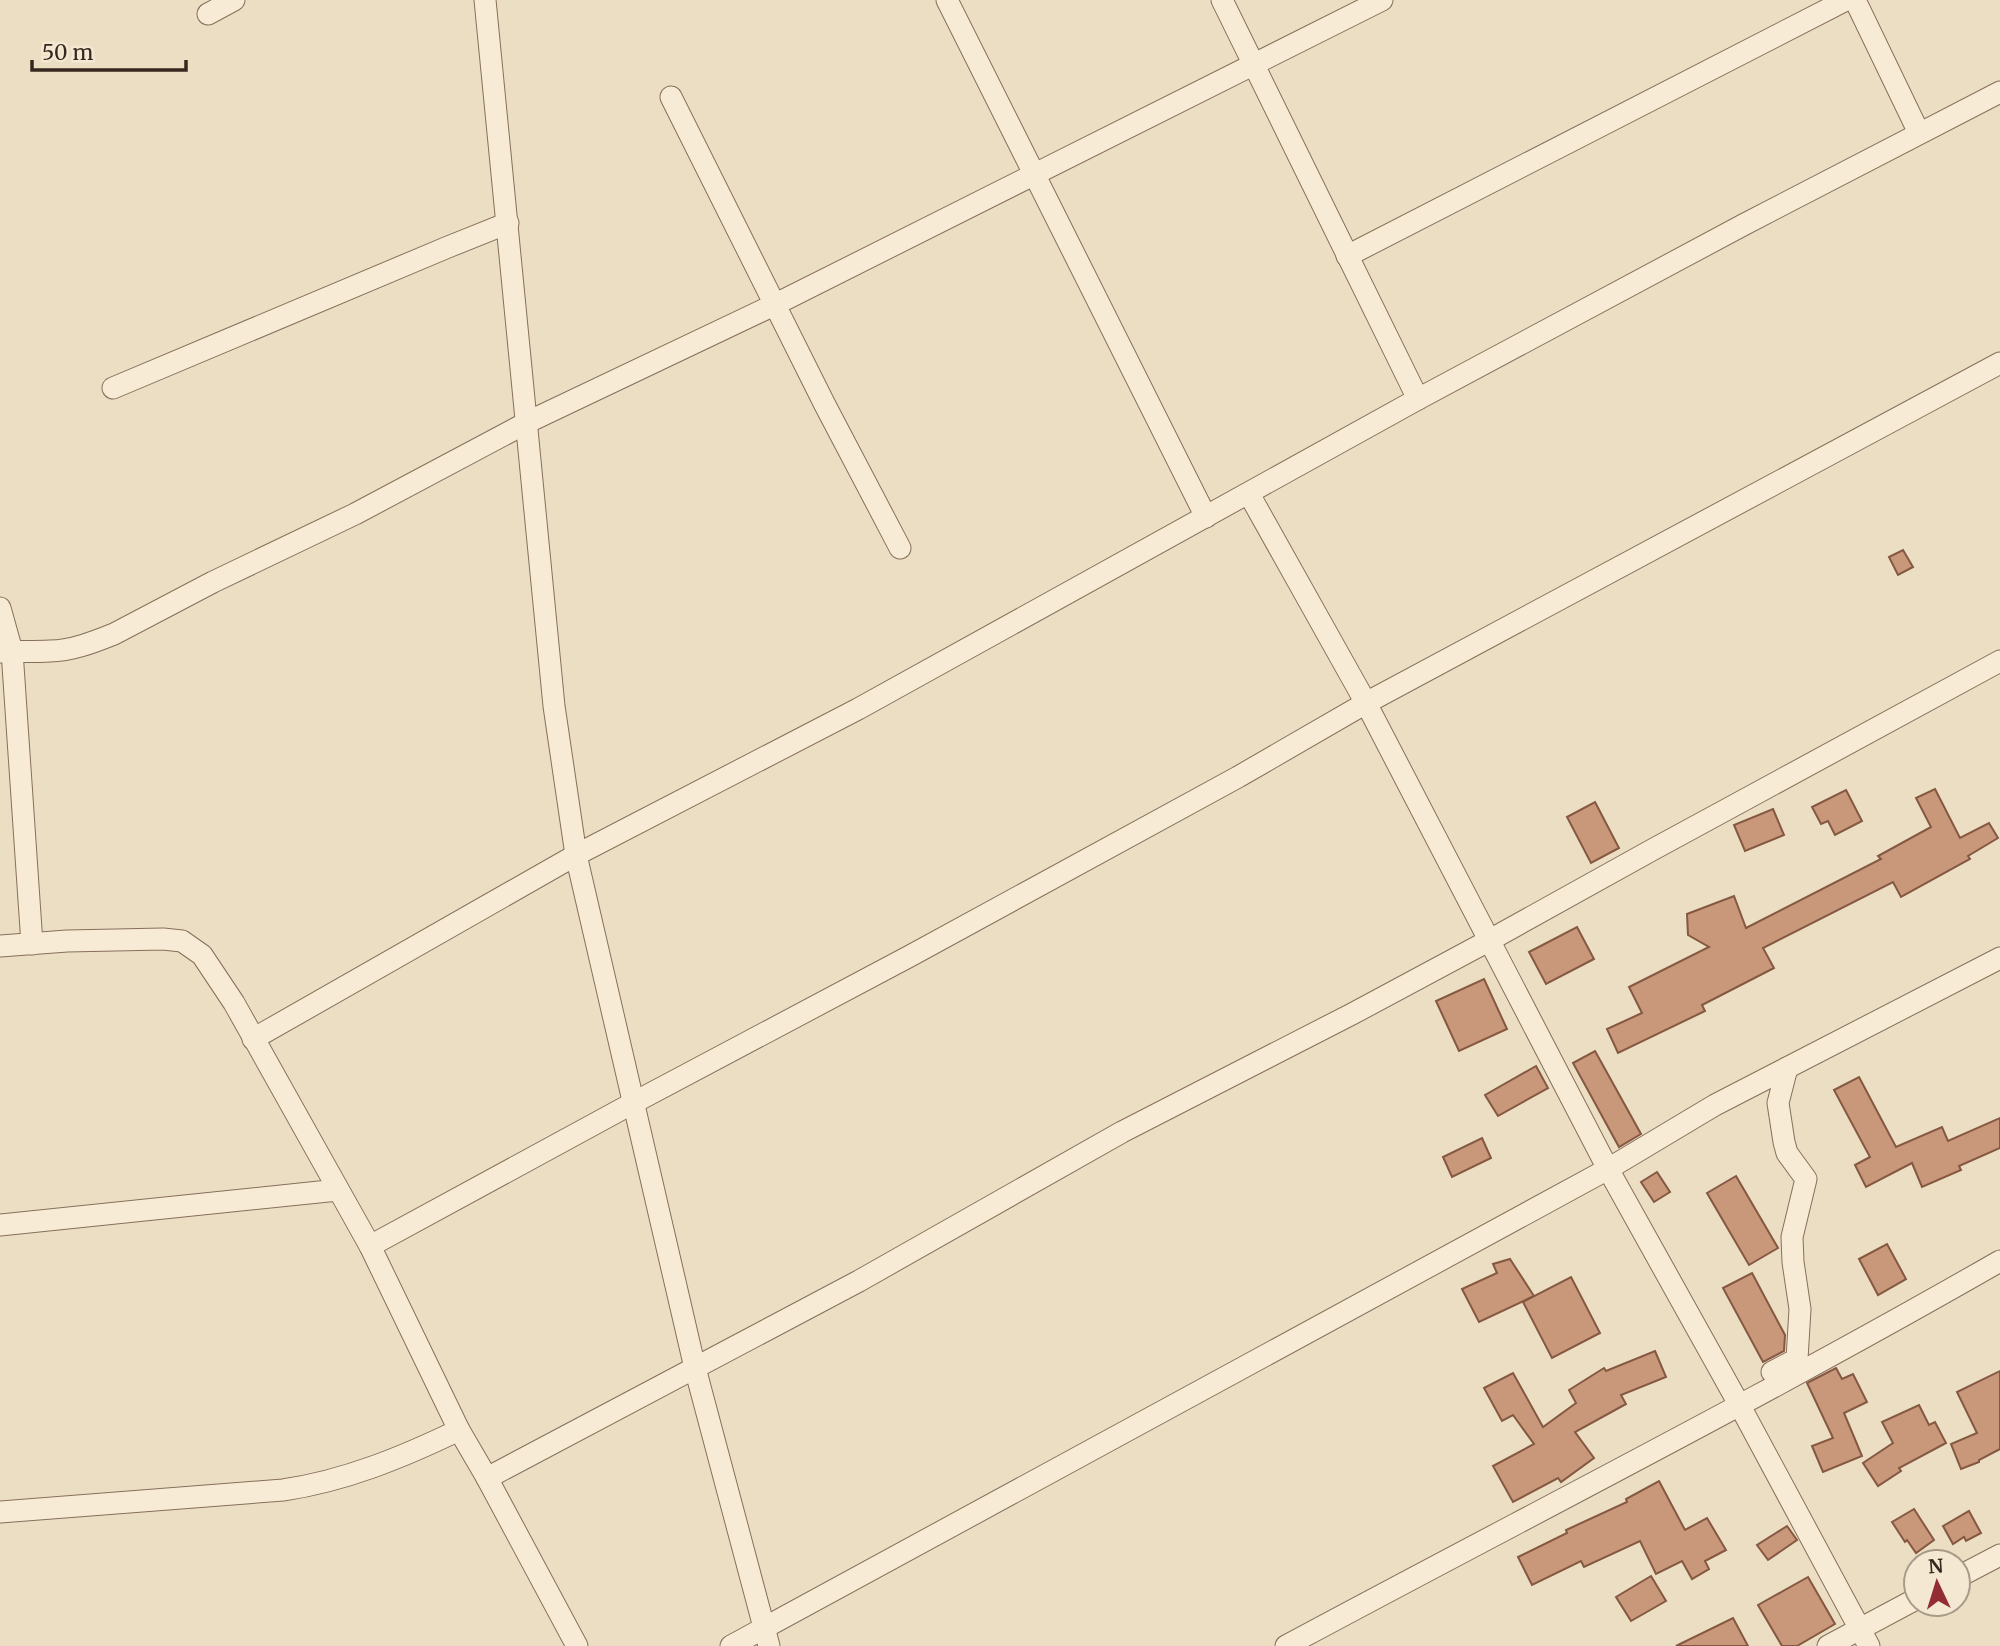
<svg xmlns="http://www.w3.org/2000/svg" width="2000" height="1646" viewBox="0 0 2000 1646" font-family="Merriweather,serif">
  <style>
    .building { fill: #c9977a; stroke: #845841; stroke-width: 2 }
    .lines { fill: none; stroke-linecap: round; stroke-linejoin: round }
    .street-casing { stroke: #866f5b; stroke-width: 23 }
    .street { stroke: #f7ebd6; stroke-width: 21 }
  </style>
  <rect width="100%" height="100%" fill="#ecdec3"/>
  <g class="building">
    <polygon points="1903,550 1913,567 1898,575 1889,557"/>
    <polygon points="1935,789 1960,838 1989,823 1998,838 1968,856 1970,859 1901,897 1893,882 1763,948 1774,968 1702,1005 1705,1011 1618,1053 1607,1029 1642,1013 1629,987 1709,947 1688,935 1687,914 1734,896 1746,928 1881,859 1878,856 1931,827 1916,798"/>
    <polygon points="1846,790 1862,821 1835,835 1828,821 1821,824 1812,807"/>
    <polygon points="1595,802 1619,848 1591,863 1567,817"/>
    <polygon points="1773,809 1784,835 1745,851 1734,825"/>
    <polygon points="1577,927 1594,959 1546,984 1529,952"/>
    <polygon points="1484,979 1507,1029 1459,1051 1436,1001"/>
    <polygon points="1595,1051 1641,1134 1619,1147 1573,1063"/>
    <polygon points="1536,1066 1548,1088 1498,1116 1485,1095"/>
    <polygon points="1859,1077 1896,1147 1942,1127 1948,1141 2000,1118 2000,1148 1959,1166 1961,1170 1922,1187 1912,1163 1866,1187 1855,1165 1870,1157 1834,1090"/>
    <polygon points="1482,1138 1491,1158 1452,1177 1443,1157"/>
    <polygon points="1657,1172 1670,1192 1654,1202 1641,1182"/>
    <polygon points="1736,1176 1778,1248 1749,1265 1707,1193"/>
    <polygon points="1887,1244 1906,1279 1878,1295 1859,1259"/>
    <polygon points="1510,1259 1534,1296 1479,1322 1462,1289 1497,1273 1493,1264"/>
    <polygon points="1752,1273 1785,1335 1784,1351 1763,1362 1723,1288"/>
    <polygon points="1571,1277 1600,1333 1552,1358 1523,1302"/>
    <polygon points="1655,1351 1666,1377 1621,1395 1626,1404 1575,1432 1594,1458 1561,1482 1558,1478 1513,1502 1493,1466 1534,1444 1513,1415 1502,1421 1484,1388 1513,1373 1543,1427 1576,1403 1569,1390 1604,1368 1606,1371"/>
    <polygon points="1836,1368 1842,1379 1853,1374 1867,1402 1844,1413 1862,1456 1823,1472 1812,1446 1833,1438 1807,1383"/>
    <polygon points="2000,1371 2000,1449 1979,1460 1979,1462 1961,1469 1951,1444 1977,1433 1957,1392"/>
    <polygon points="1919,1405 1929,1425 1935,1422 1946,1443 1899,1468 1901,1471 1878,1486 1863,1463 1893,1443 1882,1422"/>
    <polygon points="1659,1481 1685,1530 1707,1518 1726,1550 1705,1561 1709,1569 1692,1579 1682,1561 1656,1574 1640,1541 1584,1567 1581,1561 1532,1585 1518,1557 1567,1533 1566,1530 1627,1502 1626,1499"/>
    <polygon points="1914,1509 1934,1540 1916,1553 1907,1540 1905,1542 1892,1522"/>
    <polygon points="1969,1511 1981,1533 1966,1541 1964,1537 1953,1544 1943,1526"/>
    <polygon points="1787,1526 1797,1540 1768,1560 1757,1545"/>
    <polygon points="1651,1576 1666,1601 1631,1621 1616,1597"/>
    <polygon points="1808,1577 1835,1624 1797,1646 1782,1646 1758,1605"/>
    <polygon points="1733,1618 1748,1646 1676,1646"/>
  </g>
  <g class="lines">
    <g class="street-casing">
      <g id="street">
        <polyline points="485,0 554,706 576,855 695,1368 769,1646"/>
        <polyline points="947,0 1206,517"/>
        <polyline points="1222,0 1418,399"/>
        <polyline points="1855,0 1919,133"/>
        <polyline points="208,14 234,0"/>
        <polyline points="671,97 825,405 900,548"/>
        <polyline points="1347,256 1846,0"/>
        <polyline points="113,388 448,247 508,223"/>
        <polyline points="1249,494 1366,703 1608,1169 1740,1406 1869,1646"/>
        <polyline points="0,608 12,651 32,944"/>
        <path d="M 0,652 C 17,651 33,652 50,651 C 71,651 94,642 114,634 L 213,582 L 355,514 L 528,422 L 776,304 L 1382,0"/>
        <polyline points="0,946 67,941 163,939 182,941 202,955 234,1003 370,1246 459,1430 487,1478 577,1646"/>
        <polyline points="253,1039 576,855 858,709 1418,399 1745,224 2000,92"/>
        <polyline points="0,1225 338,1190"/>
        <polyline points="370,1246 633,1103 910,956 1238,777 1366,703 2000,363"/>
        <polyline points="1772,1372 1797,1359 1800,1309 1793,1262 1792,1237 1806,1179 1787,1153 1784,1142 1778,1103 1787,1068"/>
        <polyline points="487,1478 859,1281 1122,1132 1352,1014 1490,940 1652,850 2000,661"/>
        <path d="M 0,1512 L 283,1490 C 345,1481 403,1457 459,1430"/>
        <polyline points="1958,1577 2000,1555"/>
        <polyline points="731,1646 1608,1169 1715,1105 2000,958"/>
        <path d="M 1286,1646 C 1524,1518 1765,1396 2000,1261"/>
        <polyline points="1828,1646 1916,1599"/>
      </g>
    </g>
    <use href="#street" class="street"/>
  </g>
  <g transform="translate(1937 1583) rotate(356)"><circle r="33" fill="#f4e8d2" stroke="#a89b8a" stroke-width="2"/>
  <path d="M0-5L12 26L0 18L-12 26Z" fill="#922d34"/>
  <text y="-10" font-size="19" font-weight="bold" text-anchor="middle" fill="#36281e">N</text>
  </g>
  <path d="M32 60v10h154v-10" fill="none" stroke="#36281e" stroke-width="3.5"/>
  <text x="42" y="60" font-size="21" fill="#36281e" stroke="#f4e8d2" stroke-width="5" paint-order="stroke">50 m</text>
</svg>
